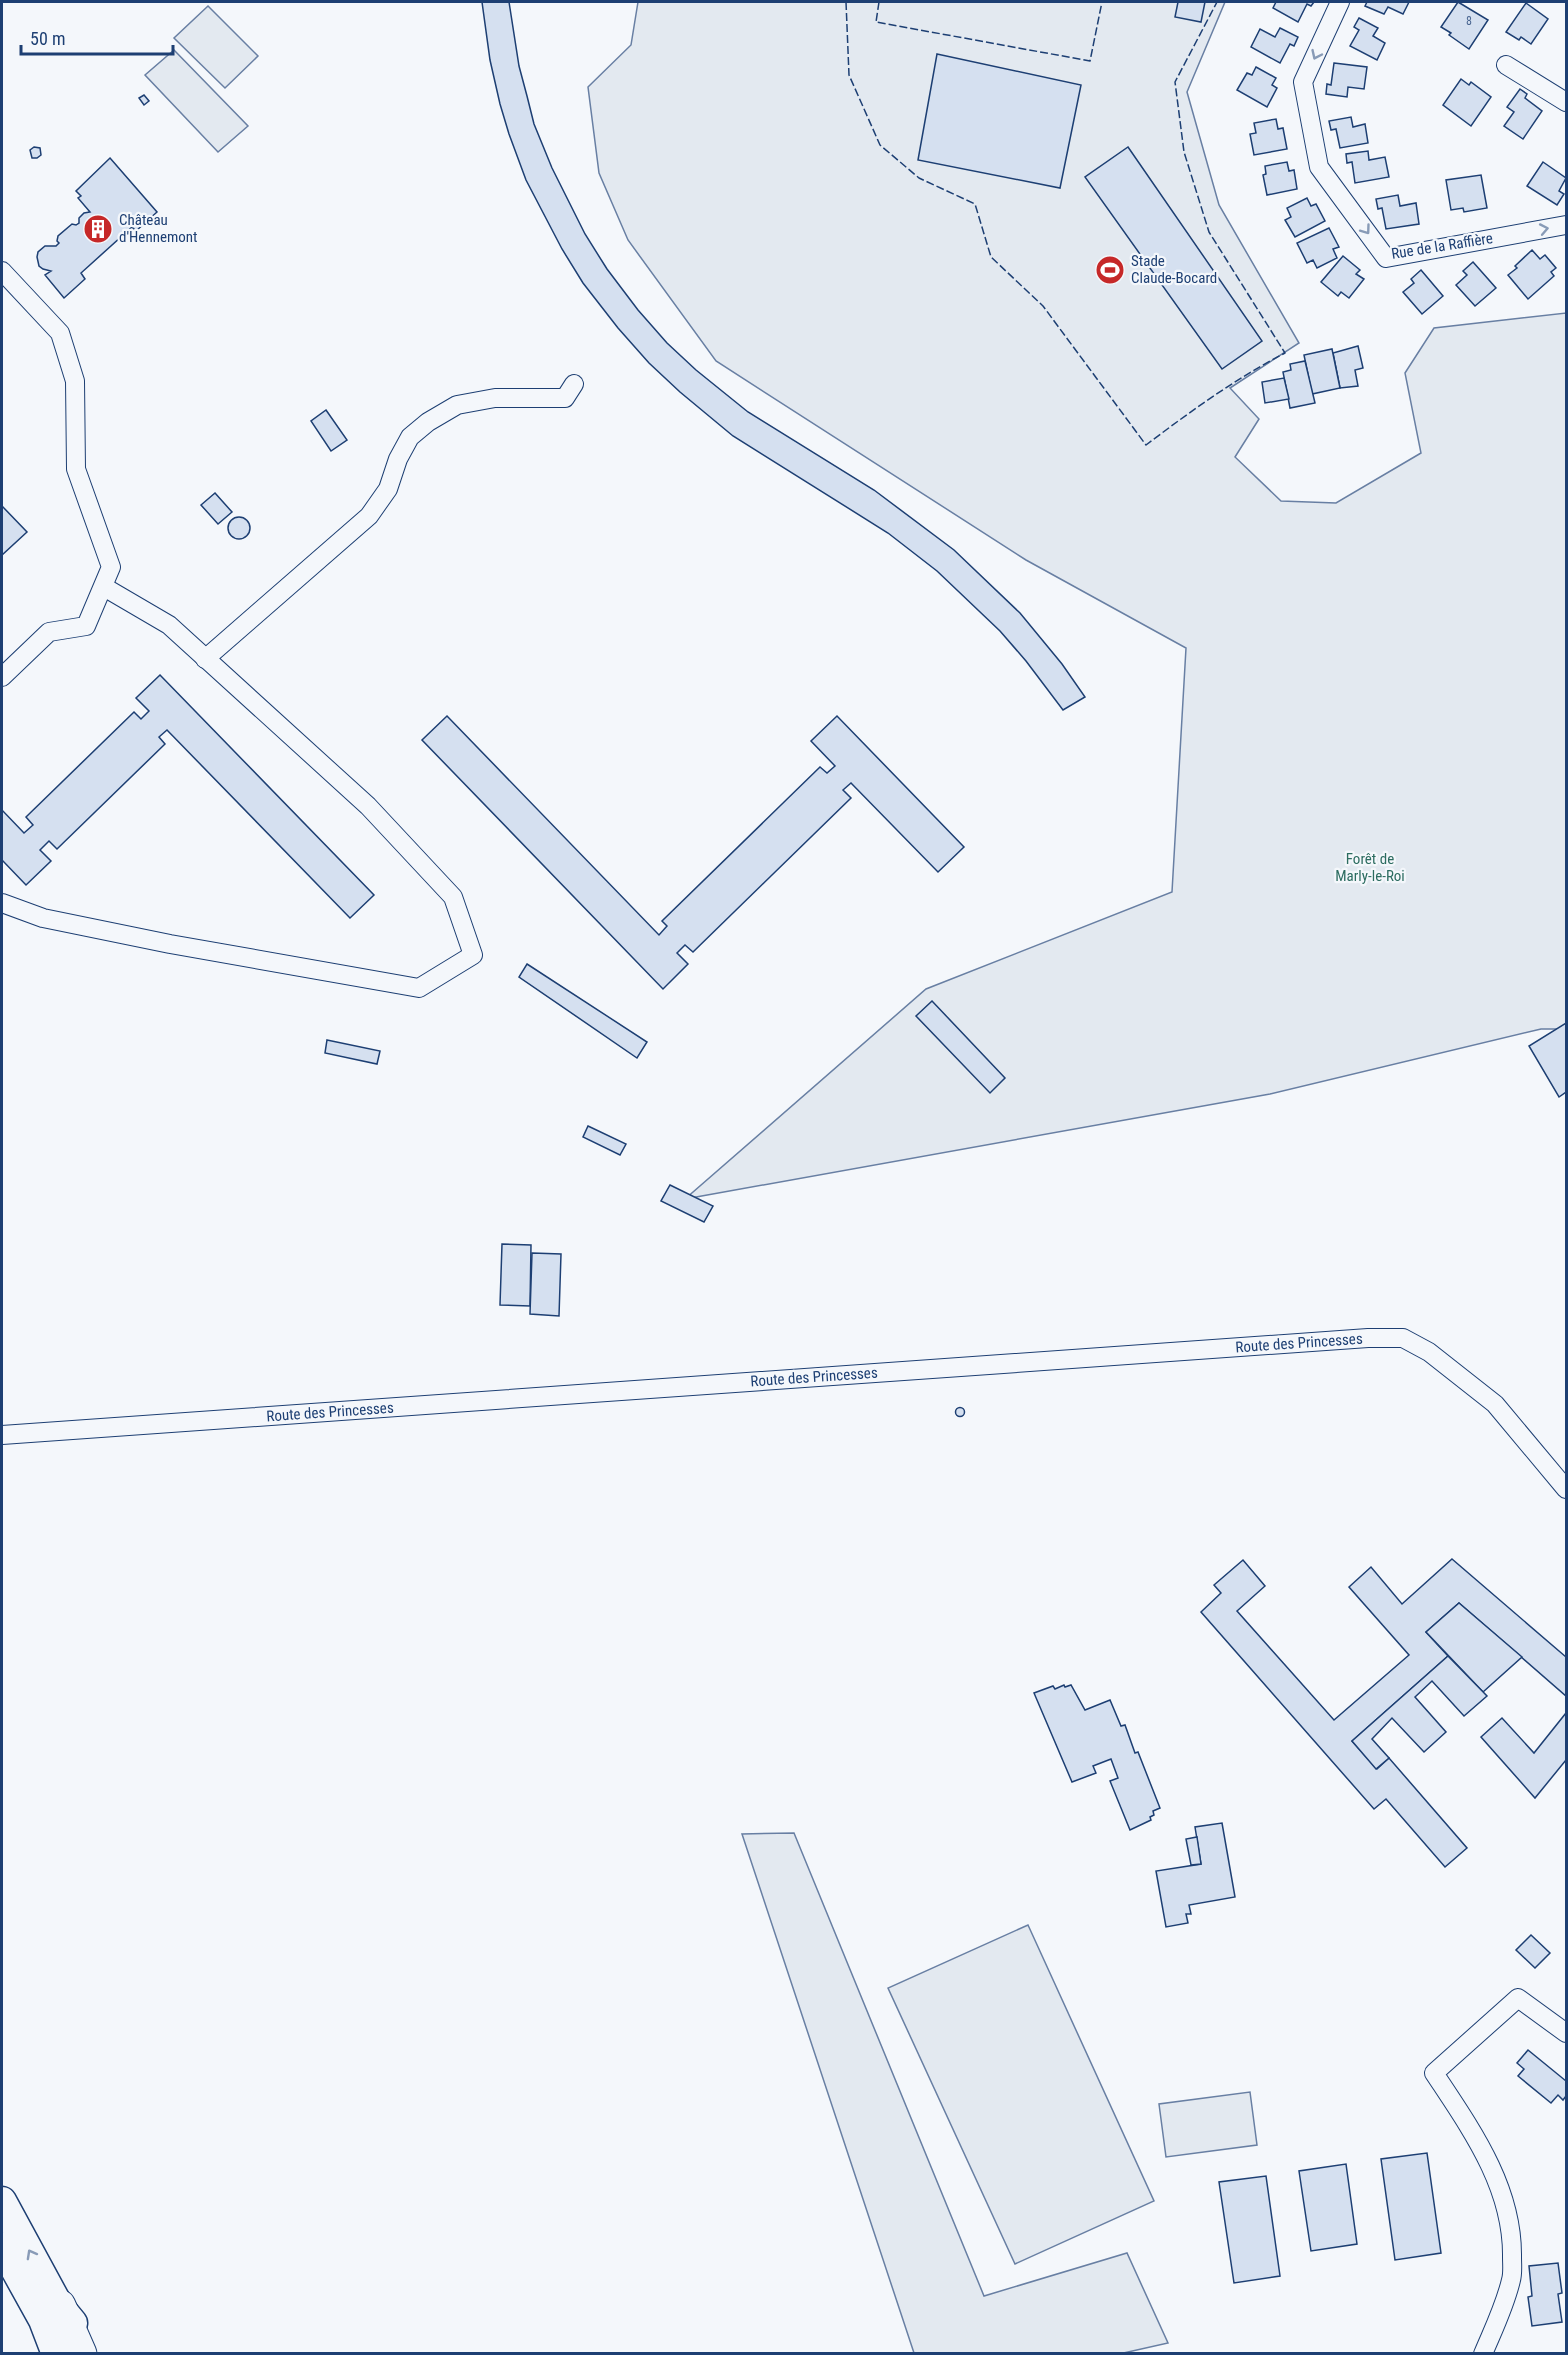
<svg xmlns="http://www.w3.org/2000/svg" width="1568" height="2355" viewBox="0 0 1568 2355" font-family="'Roboto Condensed',sans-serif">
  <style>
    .green { fill: #e3e9f0; stroke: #687fa3; stroke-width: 1.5 }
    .building { fill: #d5e0f0; stroke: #1d3f73; stroke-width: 1.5 }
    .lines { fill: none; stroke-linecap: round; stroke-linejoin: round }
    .street-casing { stroke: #1d3f73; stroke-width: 20 }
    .primary-casing { stroke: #1d3f73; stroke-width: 31 }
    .highway-casing { stroke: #1d3f73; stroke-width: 35 }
    .street { stroke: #f4f7fb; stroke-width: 18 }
    .primary { stroke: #f4f7fb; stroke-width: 28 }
    .highway { stroke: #f4f7fb; stroke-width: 33 }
    .fence { stroke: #1d3f73; stroke-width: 1.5; stroke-dasharray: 8 3; stroke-linecap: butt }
    .oneway { stroke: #889bb7 }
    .labels { text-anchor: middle; stroke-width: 4.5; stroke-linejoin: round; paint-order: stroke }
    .number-label { font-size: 12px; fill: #4b6792 }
    .poi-label { font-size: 15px; fill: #1d3f73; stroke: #f4f7fb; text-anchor: start }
    .street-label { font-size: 15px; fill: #1d3f73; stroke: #f4f7fb }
    .park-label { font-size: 15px; fill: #2c6c60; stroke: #f4f7fb }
  </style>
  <rect width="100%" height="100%" fill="#f4f7fb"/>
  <g class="green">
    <polygon points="638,2 1225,2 1187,92 1219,205 1299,343 1230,388 1259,419 1235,457 1281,501 1336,503 1421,453 1405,373 1434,328 1566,313 1566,1029 1541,1029 1270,1094 685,1199 926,989 1172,892 1186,648 1026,560 716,361 628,240 599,173 588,87 631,45"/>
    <polygon points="208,6 258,56 225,88 174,38"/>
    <polygon points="174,50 248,126 218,152 145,75"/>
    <polygon points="794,1833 984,2296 1127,2253 1168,2343 1119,2354 914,2353 742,1834"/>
    <polygon points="1028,1925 1154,2201 1015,2264 888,1988"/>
    <polygon points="1250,2092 1257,2145 1166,2157 1159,2104"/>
  </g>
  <g class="building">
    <polygon points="482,2 509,2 519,66 527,96 534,124 552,168 585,234 607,269 638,310 667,343 696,370 748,412 874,490 954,550 1020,613 1062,664 1085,697 1063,710 1026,661 1000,631 937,571 888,533 733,436 680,392 649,363 618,328 583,283 562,249 526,180 509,134 500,104 490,60"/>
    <polygon points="1178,2 1205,2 1201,22 1175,17"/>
    <polygon points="1276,2 1314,2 1311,6 1307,4 1298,22 1273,8"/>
    <polygon points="1367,2 1409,2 1403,14 1388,7 1384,14 1365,6"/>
    <polygon points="1458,2 1488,20 1469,49 1449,35 1451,33 1441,27"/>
    <polygon points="1526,3 1548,19 1531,44 1521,37 1519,40 1506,32"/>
    <polygon points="1359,18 1378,28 1373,36 1385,43 1377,60 1350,46 1359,30 1354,27"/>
    <polygon points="1280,28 1298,37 1294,46 1290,44 1280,63 1251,47 1260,29 1275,37"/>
    <polygon points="937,54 1081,85 1060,188 918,160"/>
    <polygon points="1334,63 1367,67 1364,89 1348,87 1347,97 1326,94 1327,84 1331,85"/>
    <polygon points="1256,67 1276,78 1272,85 1277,88 1267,107 1237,90 1247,73 1252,75"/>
    <polygon points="1461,79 1469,85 1471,82 1491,97 1471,126 1443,105"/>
    <polygon points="1520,89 1527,94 1525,98 1542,111 1523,139 1504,126 1514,112 1507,107"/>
    <polygon points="144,95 149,101 144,105 139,98"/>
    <polygon points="1351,117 1353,127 1365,124 1368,143 1340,148 1336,129 1331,130 1329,121"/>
    <polygon points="1276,119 1278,129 1283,128 1287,149 1254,155 1250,134 1256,133 1254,123"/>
    <polygon points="34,147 40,148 41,155 37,158 32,158 30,150"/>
    <polygon points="1128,147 1262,341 1222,369 1085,177"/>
    <polygon points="1368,151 1369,160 1385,157 1389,177 1355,183 1352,162 1347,163 1346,154"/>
    <polygon points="110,158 157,212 136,231 132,227 81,273 85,279 64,298 45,275 51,271 43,269 39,266 37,257 38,252 45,246 56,246 59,243 57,241 58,236 72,224 76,225 79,223 79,218 84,213 90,212 78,198 81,196 76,191"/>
    <polygon points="1287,162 1289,171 1294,170 1297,189 1267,195 1263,175 1266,174 1265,166"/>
    <polygon points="1543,162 1566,178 1559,191 1564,194 1557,205 1527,186"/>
    <polygon points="1481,175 1487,208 1464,212 1463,208 1451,210 1446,180"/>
    <polygon points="1398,195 1400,206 1416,203 1419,224 1386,229 1382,208 1378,209 1376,199"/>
    <polygon points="1307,198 1311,206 1316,204 1325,221 1295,237 1285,220 1291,217 1287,208"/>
    <polygon points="1329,228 1339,247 1333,249 1337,258 1317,268 1313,260 1307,263 1297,243"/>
    <polygon points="1532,250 1540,259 1545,255 1556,268 1551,272 1554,276 1528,299 1508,275 1517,268 1515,266"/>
    <polygon points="1343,256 1360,270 1356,274 1364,279 1349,298 1341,292 1338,296 1321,282"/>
    <polygon points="1473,262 1496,288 1475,306 1456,285 1467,275 1463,271"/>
    <polygon points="1421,270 1443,296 1422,314 1403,292 1414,283 1411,279"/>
    <polygon points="1358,346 1363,368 1355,370 1358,386 1340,388 1333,353"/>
    <polygon points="1332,349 1340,388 1312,394 1304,355"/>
    <polygon points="1305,361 1315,403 1290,408 1283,372 1291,370 1290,364"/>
    <polygon points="1284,378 1289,399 1265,403 1262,382"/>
    <polygon points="326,410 347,440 331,451 311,421"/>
    <polygon points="215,493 232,512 218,524 201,505"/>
    <polygon points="2,506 27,532 2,555"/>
    <circle cx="239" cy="528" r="11"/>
    <polygon points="160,675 374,895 350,918 167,730 159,737 165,744 57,849 49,841 40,850 51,861 26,885 2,860 2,810 24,833 33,825 26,817 134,712 141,719 149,711 136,698"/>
    <polygon points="447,716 659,935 667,926 662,921 820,767 827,773 835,766 811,741 837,716 964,847 938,872 851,783 843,790 851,798 693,952 685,945 677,953 688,964 663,989 422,740"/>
    <polygon points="527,964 647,1042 637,1058 519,977"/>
    <polygon points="932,1001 1005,1078 990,1093 916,1016"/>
    <polygon points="1566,1023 1566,1092 1559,1097 1529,1046"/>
    <polygon points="327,1040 380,1051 377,1064 325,1053"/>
    <polygon points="588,1126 626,1144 620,1155 583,1137"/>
    <polygon points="670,1185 713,1206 704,1222 661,1201"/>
    <polygon points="502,1244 531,1245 530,1306 500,1305"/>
    <polygon points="532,1253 561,1254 559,1316 530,1314"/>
    <circle cx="960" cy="1412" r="4.5"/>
    <polygon points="1452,1559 1566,1657 1566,1696 1459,1603 1426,1632 1448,1656 1352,1741 1377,1769 1389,1758 1467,1848 1445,1867 1386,1799 1374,1809 1201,1612 1221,1593 1214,1585 1243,1560 1265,1586 1237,1611 1334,1720 1409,1655 1349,1587 1371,1567 1402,1604"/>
    <polygon points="1459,1603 1522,1657 1483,1692 1426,1632"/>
    <polygon points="1448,1656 1487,1696 1464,1716 1432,1681 1415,1697 1446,1732 1424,1752 1392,1718 1372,1739 1389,1758 1376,1769 1352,1741"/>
    <polygon points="1064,1685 1065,1687 1071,1685 1085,1710 1110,1700 1121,1726 1125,1725 1135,1753 1138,1752 1160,1808 1153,1811 1154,1815 1150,1817 1151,1820 1130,1830 1110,1781 1118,1778 1111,1759 1093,1766 1096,1773 1072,1782 1034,1693 1053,1686 1055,1689"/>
    <polygon points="1566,1713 1566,1760 1535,1798 1481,1737 1502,1718 1534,1753"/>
    <polygon points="1222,1823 1235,1897 1189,1905 1191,1914 1186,1914 1188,1923 1166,1927 1156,1871 1201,1864 1195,1827"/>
    <polygon points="1197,1837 1201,1864 1191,1865 1186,1839"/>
    <polygon points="1531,1935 1550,1953 1535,1968 1516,1950"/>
    <polygon points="1528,2050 1566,2081 1566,2096 1563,2100 1558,2095 1551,2103 1518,2076 1524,2069 1517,2063"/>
    <polygon points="1427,2153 1441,2253 1395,2260 1381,2159"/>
    <polygon points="1346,2164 1357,2244 1311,2251 1299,2171"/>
    <polygon points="1266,2176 1280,2276 1234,2283 1219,2182"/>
    <polygon points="1558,2263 1562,2293 1558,2294 1562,2322 1532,2326 1528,2297 1532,2296 1529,2266"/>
  </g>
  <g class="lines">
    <g class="street-casing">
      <g id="street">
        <polyline points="1340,2 1303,82 1319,167 1386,258 1566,225"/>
        <polyline points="1506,65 1566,102"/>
        <polyline points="2,271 60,333 75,381 76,469 111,567 86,626 49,632 2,677"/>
        <polyline points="205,659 369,516 388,489 398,459 410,437 428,422 457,405 495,398 565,398 574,384"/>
        <polyline points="2,903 43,918 170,944 419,988 473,955 453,897 368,806 169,625 104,587"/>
        <polyline points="2,1435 1368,1338 1403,1338 1429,1352 1495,1404 1566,1489"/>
        <path d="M 1483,2354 C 1493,2330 1505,2306 1511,2280 C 1513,2273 1512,2265 1512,2257 C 1513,2187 1471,2129 1434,2073 L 1518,1998 L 1566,2033"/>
      </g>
    </g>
    <g class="primary-casing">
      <g id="primary">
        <polyline points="2,2201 59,2306 73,2323"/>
        <polyline points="2,2246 43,2320 56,2354"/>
      </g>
    </g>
    <g class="highway-casing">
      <polyline id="highway" points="59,2306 80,2354"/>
    </g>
    <use href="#street" class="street"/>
    <use href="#primary" class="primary"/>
    <use href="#highway" class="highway"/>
    <g class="fence">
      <path d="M 846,2 L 849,75 L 880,145 L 919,178 L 975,204 L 991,257 L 1043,306 L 1146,445 C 1191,411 1235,379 1285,353 L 1209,232 L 1184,152 L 1175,82 L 1217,2"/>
      <polyline points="879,2 876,22 1090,61 1102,2"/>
    </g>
  </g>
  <defs><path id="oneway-chevron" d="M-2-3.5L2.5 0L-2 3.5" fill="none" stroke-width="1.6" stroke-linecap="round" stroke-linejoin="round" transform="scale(1.5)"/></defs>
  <g class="oneway">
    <use href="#oneway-chevron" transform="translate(1316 55) rotate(115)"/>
    <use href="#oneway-chevron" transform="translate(1544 229) rotate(-11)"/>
    <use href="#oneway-chevron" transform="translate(1366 230) rotate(54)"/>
    <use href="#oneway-chevron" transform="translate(31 2254) rotate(-119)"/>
  </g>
  <defs>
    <g id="building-disc" transform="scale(1.5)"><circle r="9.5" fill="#c62828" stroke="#f4f7fb"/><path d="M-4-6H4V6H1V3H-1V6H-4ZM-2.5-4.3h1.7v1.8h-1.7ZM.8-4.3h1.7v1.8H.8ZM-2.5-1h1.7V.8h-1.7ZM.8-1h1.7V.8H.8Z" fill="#fff"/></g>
    <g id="stadium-disc" transform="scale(1.5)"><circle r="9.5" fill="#c62828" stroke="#f4f7fb"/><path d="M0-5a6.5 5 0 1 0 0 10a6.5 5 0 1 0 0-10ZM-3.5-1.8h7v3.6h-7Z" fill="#fff"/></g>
  </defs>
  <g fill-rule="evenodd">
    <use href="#building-disc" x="98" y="229"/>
    <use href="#stadium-disc" x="1110" y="270"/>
  </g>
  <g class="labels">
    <g class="number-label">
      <text x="1469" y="25">8</text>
    </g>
    <g class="poi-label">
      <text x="119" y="225">Château<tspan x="119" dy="17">d'Hennemont</tspan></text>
      <text x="1131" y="266">Stade<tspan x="1131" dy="17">Claude-Bocard</tspan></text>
    </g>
    <g class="street-label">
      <text transform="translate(1442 246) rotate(-9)" y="5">Rue de la Raffière</text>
      <text transform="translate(1299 1343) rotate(-4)" y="5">Route des Princesses</text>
      <text transform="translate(814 1377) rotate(-4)" y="5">Route des Princesses</text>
      <text transform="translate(330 1412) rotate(-4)" y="5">Route des Princesses</text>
    </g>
    <g class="park-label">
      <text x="1370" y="864">Forêt de<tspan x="1370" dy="17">Marly-le-Roi</tspan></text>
    </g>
  </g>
  <rect width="1568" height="2355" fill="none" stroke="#1d3f73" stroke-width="6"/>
  <path d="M21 45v9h152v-9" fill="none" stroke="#1d3f73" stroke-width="3"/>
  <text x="30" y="45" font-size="18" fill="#1d3f73" stroke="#f4f7fb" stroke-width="4.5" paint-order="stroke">50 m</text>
</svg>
